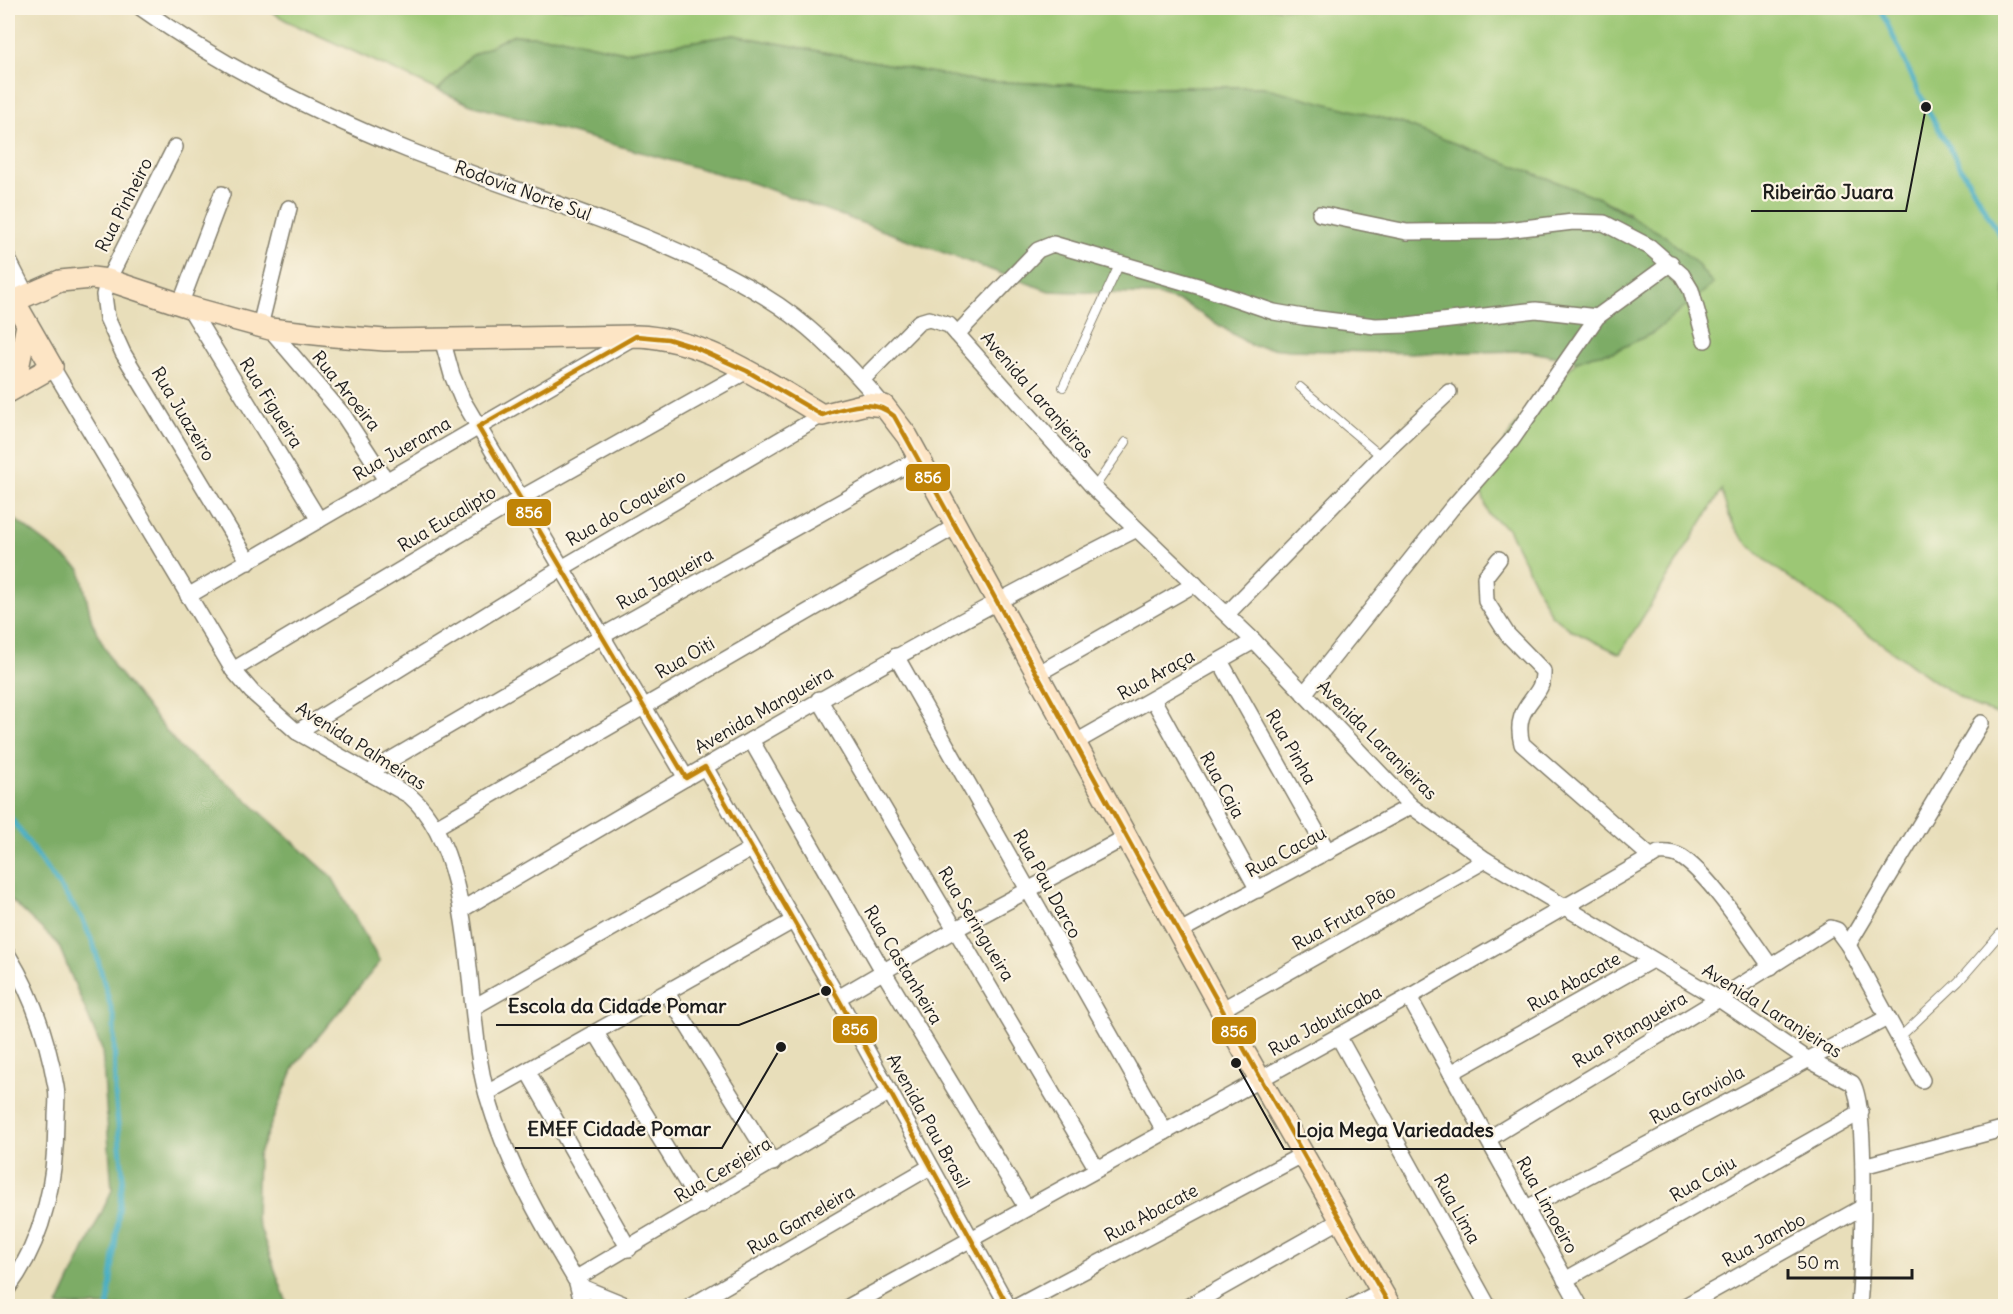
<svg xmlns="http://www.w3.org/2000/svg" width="2013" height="1314" viewBox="0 0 2013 1314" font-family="Delius,sans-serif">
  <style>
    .green { fill: #9cc774; stroke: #5c7248; stroke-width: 1.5 }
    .forest { fill: #7dac66; stroke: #4c6441; stroke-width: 1.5 }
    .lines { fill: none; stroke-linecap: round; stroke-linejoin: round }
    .stream { stroke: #42acc2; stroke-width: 5 }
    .lane-casing { stroke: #827d6b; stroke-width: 10 }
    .street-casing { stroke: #827d6b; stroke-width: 18 }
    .secondary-casing { stroke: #827d6b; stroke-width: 24 }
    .lane { stroke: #fff; stroke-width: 8 }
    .street { stroke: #fff; stroke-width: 15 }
    .secondary { stroke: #fde5c5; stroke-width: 21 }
    .bus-1-casing { stroke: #fcf5e5; stroke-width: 9 }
    .bus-1 { stroke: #c08407; stroke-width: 4.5 }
    .labels { text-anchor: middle; stroke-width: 4.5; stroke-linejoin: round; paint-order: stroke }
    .street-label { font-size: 18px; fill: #1c1c1c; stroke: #fcf5e5 }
    .leader { fill: none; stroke: #1c1c1c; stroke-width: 2 }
    .callout-dot { fill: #1c1c1c; stroke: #fcf5e5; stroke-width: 2 }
    .callout-label { font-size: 20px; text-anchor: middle; font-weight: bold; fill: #1c1c1c; stroke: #fcf5e5; stroke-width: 4.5; stroke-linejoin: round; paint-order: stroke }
    .line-badge { stroke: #fcf5e5; stroke-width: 2 }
    .badge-label { font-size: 16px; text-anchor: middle; font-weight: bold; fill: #fff }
  </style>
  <rect width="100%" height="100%" fill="#fcf5e5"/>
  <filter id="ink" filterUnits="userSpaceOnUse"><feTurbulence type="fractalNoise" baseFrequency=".0167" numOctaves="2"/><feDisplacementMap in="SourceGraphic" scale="12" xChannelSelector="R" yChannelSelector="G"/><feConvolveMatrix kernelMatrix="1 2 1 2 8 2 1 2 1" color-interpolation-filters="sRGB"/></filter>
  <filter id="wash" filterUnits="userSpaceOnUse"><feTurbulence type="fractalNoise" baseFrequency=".008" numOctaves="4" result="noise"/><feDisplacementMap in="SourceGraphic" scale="24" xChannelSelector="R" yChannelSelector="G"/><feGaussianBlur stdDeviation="1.35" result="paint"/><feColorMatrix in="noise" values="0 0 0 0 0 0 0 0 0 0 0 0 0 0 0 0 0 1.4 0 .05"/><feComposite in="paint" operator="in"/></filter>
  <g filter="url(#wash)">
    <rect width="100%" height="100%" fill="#e8deba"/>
    <path class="green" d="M 265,8 L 2005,8 L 2005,717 L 1976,707 L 1937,683 L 1769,563 C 1742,540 1728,526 1722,490 L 1620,654 L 1573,631 L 1551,615 L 1508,529 L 1489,515 L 1478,483 L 1517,423 L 1577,361 L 1593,355 L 1613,352 L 1629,213 L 1599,198 L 1263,87 L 1136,87 L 976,81 L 734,35 L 624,52 L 561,38 L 512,35 L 471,56 L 438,90 L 289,22 Z"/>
    <g class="forest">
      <polygon points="512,35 561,38 624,52 734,35 976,81 1136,87 1263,87 1401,123 1599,198 1665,236 1696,263 1713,284 1653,333 1613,352 1593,355 1577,361 1527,351 1419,353 1289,350 1252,346 1184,303 1156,295 1049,291 752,183 471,105 438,90 471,56"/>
      <polygon points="8,514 80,569 92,622 115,668 181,749 236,790 332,877 380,962 295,1065 258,1156 256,1217 288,1306 58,1306 112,1190 102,1050 58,944 8,897"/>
    </g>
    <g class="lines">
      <g class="stream">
        <polyline points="1880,8 1926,107 2006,246"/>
        <polyline points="8,814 82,918 94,946 114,1019 115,1093 123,1176 108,1306"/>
      </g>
    </g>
  </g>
  <g filter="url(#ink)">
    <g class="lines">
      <g class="lane-casing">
        <g id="lane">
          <polyline points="1063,387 1120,263"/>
          <polyline points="1300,387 1381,456"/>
          <polyline points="1094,488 1126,442"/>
          <polyline points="1899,1038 1959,981 2006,927"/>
        </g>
      </g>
      <g class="street-casing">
        <g id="street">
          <path d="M 141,8 C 223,67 314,112 408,150 C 528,197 653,229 764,296 C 809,323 850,365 884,406"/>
          <polyline points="175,147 108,280 104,295 107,318 123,353 249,562"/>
          <polyline points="1320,214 1407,232 1498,231 1573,222 1604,223 1650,247 1682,275 1691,290 1705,340"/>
          <polyline points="8,259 26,294"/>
          <polyline points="180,305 222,194"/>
          <polyline points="189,307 319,520"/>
          <polyline points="260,326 289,208"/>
          <polyline points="270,329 344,416 386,480"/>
          <polyline points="957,334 1038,250 1053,244 1201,287 1274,312 1303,317 1375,326 1407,325 1536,310 1597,317"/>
          <polyline points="442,339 452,375 462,399 686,778"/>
          <path d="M 52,367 L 233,670 L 252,692 L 297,732 L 410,796 C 479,856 463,1012 487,1095 C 506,1161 540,1221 575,1279 L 584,1288 L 628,1306"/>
          <path d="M 862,380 L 919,322 L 929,319 L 949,325 L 1094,488 L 1254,641 L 1411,806 L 1486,860 L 1719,999 L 1807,1059 L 1852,1083 C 1869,1104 1862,1271 1859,1306"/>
          <path d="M 1499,559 L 1485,577 L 1486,601 L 1507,634 L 1543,671 C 1545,700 1511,703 1522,744 L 1651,857"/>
          <polyline points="188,596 634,337"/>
          <polyline points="1227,614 1381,456 1449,392"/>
          <polyline points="896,656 1165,1132"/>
          <polyline points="1220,661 1328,852"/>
          <polyline points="233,670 521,498 747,371"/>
          <polyline points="1039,673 1195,584"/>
          <polyline points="1304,694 1451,509 1511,441 1597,317 1671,263"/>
          <polyline points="819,699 1097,1169"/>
          <polyline points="1153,699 1258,890"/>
          <polyline points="297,732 562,568 822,415"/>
          <polyline points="751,740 883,971 1026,1207"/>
          <polyline points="1076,742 1254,641"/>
          <polyline points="705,767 838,998 1008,1306"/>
          <polyline points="368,773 604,635 919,458"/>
          <polyline points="436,827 956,526"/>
          <path d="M 461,910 C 684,779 905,646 1135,530"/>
          <polyline points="1180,931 1411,806"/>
          <polyline points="1848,945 1981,723"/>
          <path d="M 8,955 C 32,994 48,1041 56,1087 C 58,1097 56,1109 56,1119 C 56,1178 44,1240 8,1288"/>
          <polyline points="667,993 773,1163"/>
          <polyline points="1409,997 1580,1306"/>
          <polyline points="838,998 956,929 1128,836"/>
          <polyline points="474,1007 751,849"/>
          <polyline points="1221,1010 1486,860"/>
          <polyline points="596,1033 701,1206"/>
          <polyline points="1338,1036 1488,1306"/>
          <polyline points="528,1072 629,1249"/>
          <polyline points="1451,1073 1652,960"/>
          <polyline points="487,1093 793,921"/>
          <polyline points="1488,1139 1719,999 1831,928 1837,930 1848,945 1922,1080"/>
          <polyline points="1863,1166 2006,1128"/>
          <polyline points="1527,1208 1887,1018"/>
          <polyline points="575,1279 890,1092"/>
          <polyline points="1565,1280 1861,1112"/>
          <polyline points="577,1283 583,1306"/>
          <polyline points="691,1306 930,1167"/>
          <path d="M 850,1306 L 1409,997 L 1658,853 C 1667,852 1674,853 1681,857 C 1710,875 1750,938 1771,967"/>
          <polyline points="1018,1306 1302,1155"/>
          <polyline points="1189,1306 1341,1220"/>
          <polyline points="1353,1306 1381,1291"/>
          <polyline points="1685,1306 1861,1208"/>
        </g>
      </g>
      <g class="secondary-casing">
        <g id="secondary">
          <path d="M 52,367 L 14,301 L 60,281 L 92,278 L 108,280 L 189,307 L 270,329 L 334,336 L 385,340 L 636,336 C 705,338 765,381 822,415 L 866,404 L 884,406 L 907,436 L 1241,1046 L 1390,1306"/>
          <polyline points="14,388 27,325"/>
          <polyline points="8,392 52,367"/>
        </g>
      </g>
      <use href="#lane" class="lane"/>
      <use href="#street" class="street"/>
      <use href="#secondary" class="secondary"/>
      <g class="bus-1-casing">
        <path id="bus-1" d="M 1008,1306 L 838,998 L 705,767 L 686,778 L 478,427 L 636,336 L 668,339 L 694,347 L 747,371 L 822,415 C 847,407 872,397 894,416 C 1060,713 1220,1012 1390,1306"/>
      </g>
      <use href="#bus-1" class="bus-1"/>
    </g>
  </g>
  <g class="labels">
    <g class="street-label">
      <text transform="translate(523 191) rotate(20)" y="6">Rodovia Norte Sul</text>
      <text transform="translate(124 205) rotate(-63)" y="6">Rua Pinheiro</text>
      <text transform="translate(346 391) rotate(51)" y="6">Rua Aroeira</text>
      <text transform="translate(1037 395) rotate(49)" y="6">Avenida Laranjeiras</text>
      <text transform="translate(271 403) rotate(58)" y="6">Rua Figueira</text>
      <text transform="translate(183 414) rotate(59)" y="6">Rua Juazeiro</text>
      <text transform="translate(402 449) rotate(-30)" y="6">Rua Juerama</text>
      <text transform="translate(626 508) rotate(-30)" y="6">Rua do Coqueiro</text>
      <text transform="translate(447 519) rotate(-31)" y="6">Rua Eucalipto</text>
      <text transform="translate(665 579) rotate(-29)" y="6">Rua Jaqueira</text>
      <text transform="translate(685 658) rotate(-30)" y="6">Rua Oiti</text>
      <text transform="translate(1156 675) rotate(-29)" y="6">Rua Araça</text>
      <text transform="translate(764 710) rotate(-30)" y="6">Avenida Mangueira</text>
      <text transform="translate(1377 740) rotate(45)" y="6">Avenida Laranjeiras</text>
      <text transform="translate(361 746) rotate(32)" y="6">Avenida Palmeiras</text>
      <text transform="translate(1291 747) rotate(60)" y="6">Rua Pinha</text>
      <text transform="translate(1222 785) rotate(61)" y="6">Rua Caja</text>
      <text transform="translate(1286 852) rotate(-28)" y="6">Rua Cacau</text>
      <text transform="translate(1047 884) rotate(61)" y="6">Rua Pau Darco</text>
      <text transform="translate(1344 918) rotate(-29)" y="6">Rua Fruta Pão</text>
      <text transform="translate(976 924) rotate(59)" y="6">Rua Seringueira</text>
      <text transform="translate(903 965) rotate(59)" y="6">Rua Castanheira</text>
      <text transform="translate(1574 982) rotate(-29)" y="6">Rua Abacate</text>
      <text transform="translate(1772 1011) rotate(32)" y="6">Avenida Laranjeiras</text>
      <text transform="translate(1325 1021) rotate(-29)" y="6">Rua Jabuticaba</text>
      <text transform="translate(1630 1030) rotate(-31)" y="6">Rua Pitangueira</text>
      <text transform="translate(1697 1095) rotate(-28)" y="6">Rua Graviola</text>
      <text transform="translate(928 1121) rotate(61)" y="6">Avenida Pau Brasil</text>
      <text transform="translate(723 1170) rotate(-31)" y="6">Rua Cerejeira</text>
      <text transform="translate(1703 1179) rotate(-30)" y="6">Rua Caju</text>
      <text transform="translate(1547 1205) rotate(61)" y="6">Rua Limoeiro</text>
      <text transform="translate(1457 1209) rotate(61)" y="6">Rua Lima</text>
      <text transform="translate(1151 1213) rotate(-28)" y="6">Rua Abacate</text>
      <text transform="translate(801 1220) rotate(-30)" y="6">Rua Gameleira</text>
      <text transform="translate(1764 1240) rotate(-29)" y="6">Rua Jambo</text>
    </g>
  </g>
  <path class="leader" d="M1926 107L1906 211H1751M826 991L739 1025H496M781 1047L722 1148H515M1236 1063L1284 1149H1506"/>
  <g class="callout-dot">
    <circle cx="1926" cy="107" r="6"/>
    <circle cx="826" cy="991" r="6"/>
    <circle cx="781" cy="1047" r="6"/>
    <circle cx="1236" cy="1063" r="6"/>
  </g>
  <g class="callout-label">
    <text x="1828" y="199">Ribeirão Juara</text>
    <text x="617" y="1013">Escola da Cidade Pomar</text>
    <text x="619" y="1136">EMEF Cidade Pomar</text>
    <text x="1395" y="1137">Loja Mega Variedades</text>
  </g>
  <g class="line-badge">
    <rect x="905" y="463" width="46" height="29" rx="6" fill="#c08407"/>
    <rect x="506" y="498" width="46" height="29" rx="6" fill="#c08407"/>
    <rect x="832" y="1015" width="46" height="29" rx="6" fill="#c08407"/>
    <rect x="1211" y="1016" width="46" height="29" rx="6" fill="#c08407"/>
  </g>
  <g class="badge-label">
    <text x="928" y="483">856</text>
    <text x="529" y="518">856</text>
    <text x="855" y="1035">856</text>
    <text x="1234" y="1037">856</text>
  </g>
  <rect width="2013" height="1314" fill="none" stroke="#fcf5e5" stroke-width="30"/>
  <path d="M1788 1269v9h124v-9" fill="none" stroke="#1c1c1c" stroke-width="3"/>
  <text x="1797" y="1269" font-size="18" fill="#1c1c1c" stroke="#fcf5e5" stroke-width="4.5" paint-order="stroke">50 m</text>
</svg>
